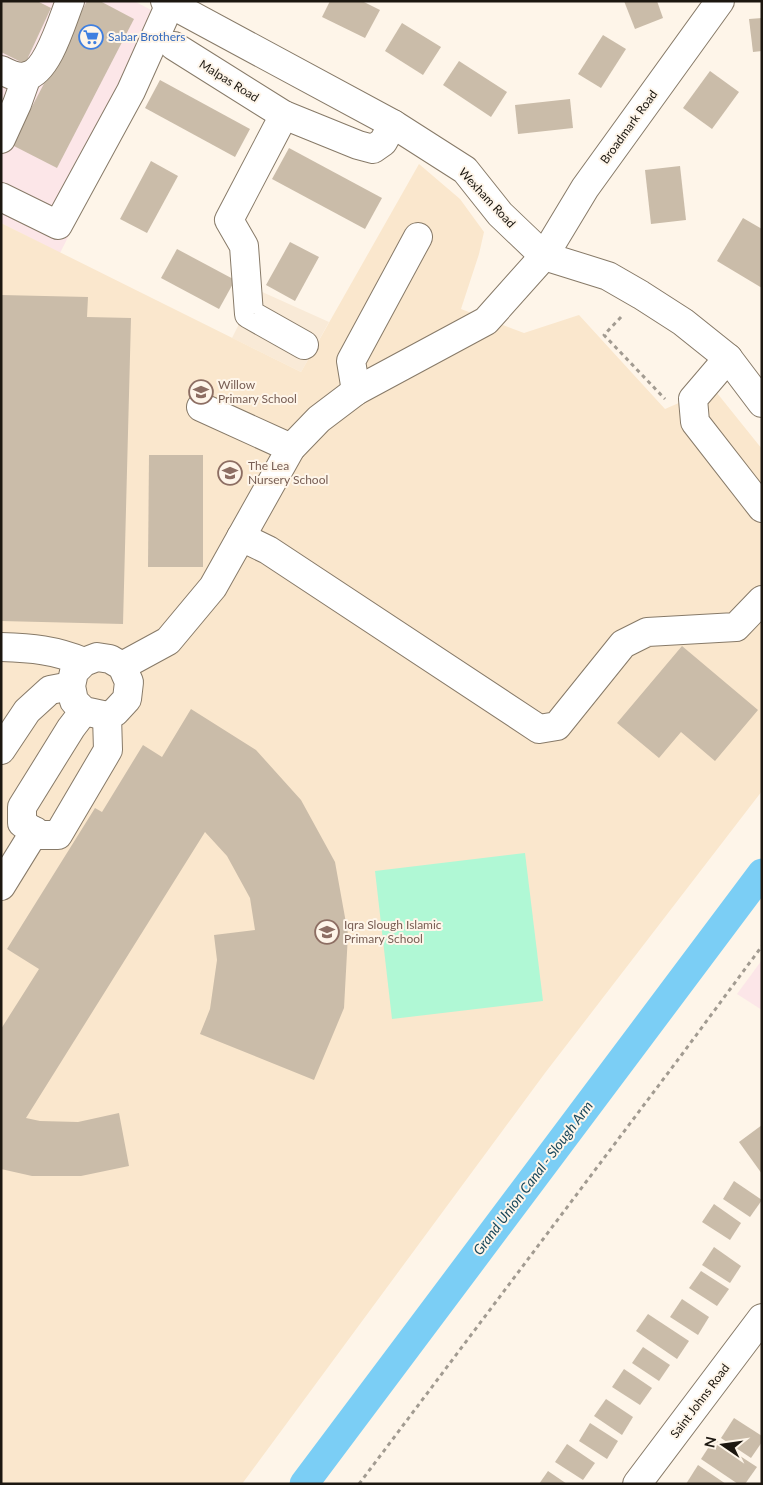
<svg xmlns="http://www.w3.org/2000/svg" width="763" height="1485" viewBox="0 0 763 1485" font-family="Lato,sans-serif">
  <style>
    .commercial { fill: #fce6e8 }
    .industrial { fill: #f9ead7 }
    .built { fill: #fae7cd }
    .green { fill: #b0f8d5 }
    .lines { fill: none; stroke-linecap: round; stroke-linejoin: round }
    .canal { stroke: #7bcef5; stroke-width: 29 }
    .building { fill: #cabca9 }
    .minor-casing { stroke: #877a68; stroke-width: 30 }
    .path { stroke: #a29b91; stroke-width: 3; stroke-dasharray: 4 4; stroke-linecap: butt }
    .minor { stroke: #fff; stroke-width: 28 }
    .labels { text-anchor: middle; stroke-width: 4; stroke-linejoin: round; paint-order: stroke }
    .shop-label { font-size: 12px; fill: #366cbe; stroke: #fef5e9; text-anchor: start }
    .street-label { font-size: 12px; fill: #1c1710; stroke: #fef5e9 }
    .education-label { font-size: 12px; fill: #785e54; stroke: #fef5e9; text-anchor: start }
    .water-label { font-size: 14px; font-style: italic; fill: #19485c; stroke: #fef5e9 }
  </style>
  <rect width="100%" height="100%" fill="#fef5e9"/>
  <g class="commercial">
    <polygon points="1,1 134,1 176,23 60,253 1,223"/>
    <polygon points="762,960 762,1010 737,994"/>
  </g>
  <polygon class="industrial" points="247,247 259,248 260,291 329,322 301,372 232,338 246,310"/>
  <polygon class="built" points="419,164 460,199 484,232 479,254 461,309 524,333 579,315 665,409 713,388 762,449 762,791 545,1073 242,1484 1,1484 1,223 301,372"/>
  <polygon class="green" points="525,853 543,1001 392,1019 375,871"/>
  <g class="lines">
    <polyline class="canal" points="304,1484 762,873"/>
  </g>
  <g class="building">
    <polygon points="1,1 37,1 51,8 25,64 1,52"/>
    <polygon points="87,1 100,1 134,19 57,168 12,145"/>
    <polygon points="330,1 362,1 380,10 365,38 322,17"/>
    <polygon points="624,1 657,1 663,18 635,29"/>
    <polygon points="762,18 762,51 753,52 749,19"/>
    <polygon points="402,23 441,47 423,75 385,51"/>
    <polygon points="603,35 626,49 601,88 578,74"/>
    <polygon points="459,61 507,92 491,117 443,85"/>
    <polygon points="710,71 739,92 712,129 683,108"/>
    <polygon points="160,80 250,129 235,157 145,108"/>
    <polygon points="570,99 573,128 518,134 515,105"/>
    <polygon points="289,148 382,198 365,229 272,179"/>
    <polygon points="151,161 178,176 147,233 120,219"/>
    <polygon points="680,166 686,220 651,224 645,170"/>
    <polygon points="743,218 762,229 762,288 717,261"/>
    <polygon points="290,242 319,257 295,301 266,285"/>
    <polygon points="177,249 235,280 219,309 161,278"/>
    <polygon points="1,295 88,297 87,317 131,318 123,624 1,621"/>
    <polygon points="149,455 203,455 203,567 148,567"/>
    <polygon points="682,646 758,710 715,761 681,732 659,758 617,723"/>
    <polygon points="191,709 256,750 301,800 335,862 348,934 344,1008 314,1080 200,1034 210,1009 217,960 214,935 255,930 250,898 227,856 205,832 26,1118 40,1121 78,1122 119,1113 129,1166 81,1176 32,1176 1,1169 1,1029 39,969 7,949 95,808 102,812 143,745 162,757"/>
    <polygon points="762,1125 762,1174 739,1142"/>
    <polygon points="734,1181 762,1200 750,1217 723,1199"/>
    <polygon points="714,1204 741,1223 730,1240 702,1222"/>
    <polygon points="714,1247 741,1266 730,1283 702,1265"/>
    <polygon points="701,1271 729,1289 717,1306 689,1288"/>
    <polygon points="682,1299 709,1317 698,1335 670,1317"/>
    <polygon points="648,1314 689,1341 677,1359 636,1331"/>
    <polygon points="643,1347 670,1365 659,1381 632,1363"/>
    <polygon points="624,1369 652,1388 640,1405 612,1387"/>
    <polygon points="606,1399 633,1417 622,1435 594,1416"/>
    <polygon points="734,1418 762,1436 762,1442 751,1458 721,1438"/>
    <polygon points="590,1423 618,1441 607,1459 579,1441"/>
    <polygon points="714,1439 757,1467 745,1484 738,1484 701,1459"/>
    <polygon points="567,1444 595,1463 583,1480 555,1462"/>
    <polygon points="698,1465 726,1484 686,1484"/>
    <polygon points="548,1471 567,1484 539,1484"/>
  </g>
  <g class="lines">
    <g class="minor-casing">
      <g id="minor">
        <polyline points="165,1 393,124 465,170 500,214 544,256 608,276 641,295 683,322 728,358 762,403"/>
        <polyline points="174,46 284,115 358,145 373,149 383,142 393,124"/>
        <path d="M 1,70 C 9,74 18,79 27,76 C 48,71 62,21 70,1"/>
        <polyline points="284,115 229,220 244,246 249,314 304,345"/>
        <polyline points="1,139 17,104 27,76"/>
        <polyline points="1,197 58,225 131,91 170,4"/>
        <polyline points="728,358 693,399 695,422 762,508"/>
        <polyline points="356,391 351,361 418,237"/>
        <polyline points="201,407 291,448"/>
        <polyline points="241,537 268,550 539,729 557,726 623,644 647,632 736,627 762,600"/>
        <path d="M 1,647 C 32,648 55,650 84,662"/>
        <polygon points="97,657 110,659 122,666 129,682 127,699 115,712 107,716 84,711 74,701 71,686 74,672 84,662"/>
        <polyline points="122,666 168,641 213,587 291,448 319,419 356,391 486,321 544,256 585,188 720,1"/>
        <polyline points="84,711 71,728 22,807 22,823 39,835 58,835 108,750 107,716"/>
        <polyline points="1,750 27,711 50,690 71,686"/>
        <polyline points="1,886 35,831"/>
        <polyline points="637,1484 762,1318"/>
      </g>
    </g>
    <g class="path">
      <polyline points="621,317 604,335 665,399"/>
      <polyline points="359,1484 683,1053 762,946"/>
    </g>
    <use href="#minor" class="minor"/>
  </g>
  <defs>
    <g id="supermarket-ring" transform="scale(1.25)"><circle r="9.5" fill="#fef5e9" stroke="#3f7fe0" stroke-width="1.5"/><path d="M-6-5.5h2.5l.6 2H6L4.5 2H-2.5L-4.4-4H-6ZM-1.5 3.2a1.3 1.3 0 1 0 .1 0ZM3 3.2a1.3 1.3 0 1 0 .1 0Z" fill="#3f7fe0"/></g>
    <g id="school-ring" transform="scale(1.25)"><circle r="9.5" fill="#fef5e9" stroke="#8d6e63" stroke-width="1.5"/><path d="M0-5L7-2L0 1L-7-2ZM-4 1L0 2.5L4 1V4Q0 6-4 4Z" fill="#8d6e63"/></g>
  </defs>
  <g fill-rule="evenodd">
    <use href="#supermarket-ring" x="91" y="37"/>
    <use href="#school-ring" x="201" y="392"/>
    <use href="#school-ring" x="230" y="473"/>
    <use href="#school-ring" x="327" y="932"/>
  </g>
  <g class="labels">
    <g class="shop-label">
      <text x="108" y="41">Sabar Brothers</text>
    </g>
    <g class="street-label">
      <text transform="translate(229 81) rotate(32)" y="4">Malpas Road</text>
      <text transform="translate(629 127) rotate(-54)" y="4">Broadmark Road</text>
      <text transform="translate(487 198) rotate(47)" y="4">Wexham Road</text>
      <text transform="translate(700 1401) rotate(-53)" y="4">Saint Johns Road</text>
    </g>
    <g class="education-label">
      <text x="218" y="389">Willow<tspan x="218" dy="14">Primary School</tspan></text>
      <text x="248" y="470">The Lea<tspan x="248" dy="14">Nursery School</tspan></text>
      <text x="344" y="929">Iqra Slough Islamic<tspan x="344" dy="14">Primary School</tspan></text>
    </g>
    <g class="water-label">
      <text transform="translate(533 1178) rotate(-53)" y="5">Grand Union Canal - Slough Arm</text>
    </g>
  </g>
  <rect width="763" height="1485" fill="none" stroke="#1c1710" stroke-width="5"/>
  <g transform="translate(723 1445) rotate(283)" stroke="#fef5e9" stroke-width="4" paint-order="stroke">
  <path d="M0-4L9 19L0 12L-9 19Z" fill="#1c1710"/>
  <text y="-8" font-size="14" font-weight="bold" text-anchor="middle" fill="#1c1710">N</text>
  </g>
</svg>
